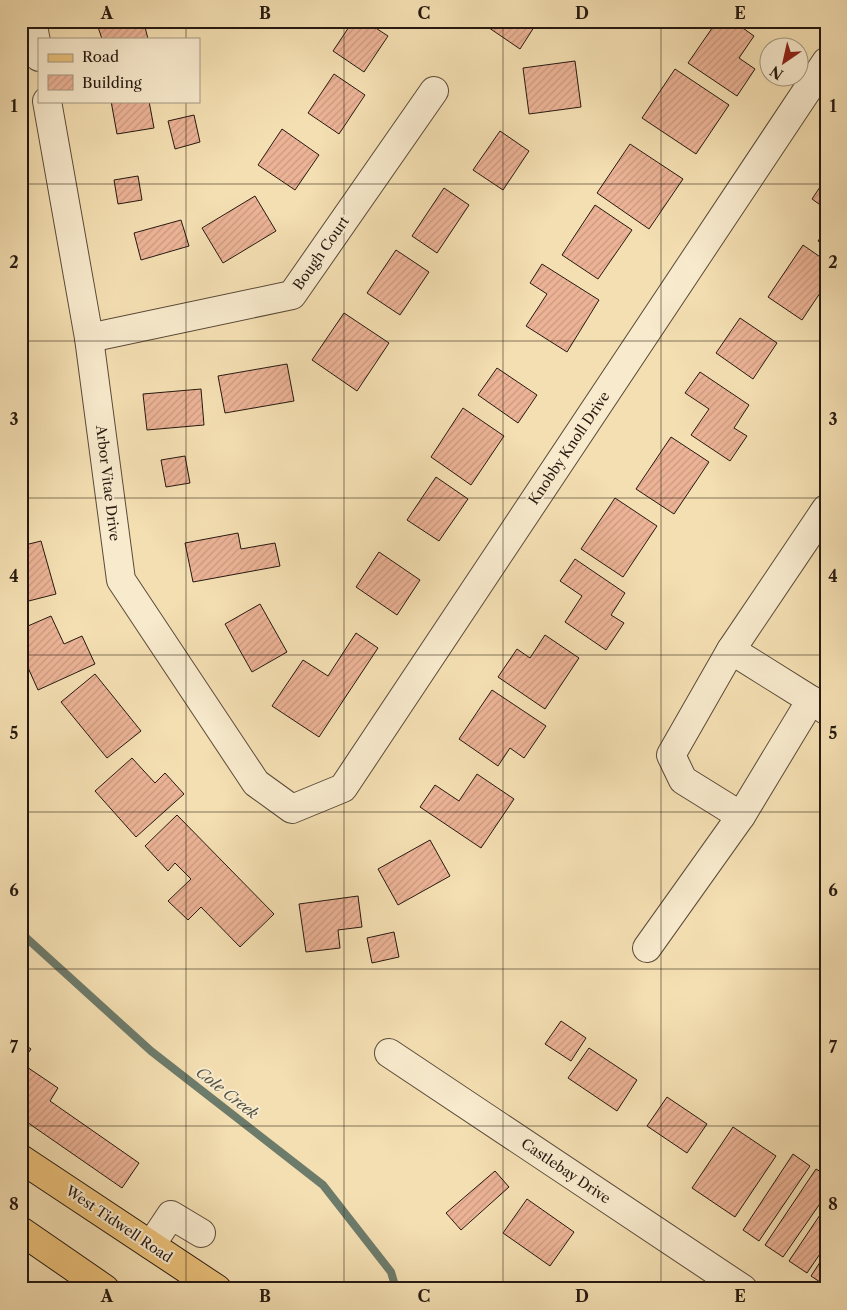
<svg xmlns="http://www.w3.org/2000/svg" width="847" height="1310" viewBox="0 0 847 1310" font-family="'Libre Caslon Text',serif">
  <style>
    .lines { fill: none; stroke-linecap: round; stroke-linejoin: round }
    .stream { stroke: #6d7b6b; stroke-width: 8 }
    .building { fill: url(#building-hatch); stroke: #261910 }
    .minor-casing { stroke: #5a4a38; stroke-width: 30 }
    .major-casing { stroke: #261910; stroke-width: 30 }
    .minor { stroke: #f8eacd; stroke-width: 28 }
    .major { stroke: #eac079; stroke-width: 28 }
    .grid { fill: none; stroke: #261910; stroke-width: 1; stroke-opacity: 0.55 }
    .labels { text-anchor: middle; stroke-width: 4; stroke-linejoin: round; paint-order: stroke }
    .street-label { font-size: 14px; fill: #261910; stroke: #f8eacd }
    .water-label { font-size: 15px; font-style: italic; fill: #505245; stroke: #f8eacd }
    .neatline { fill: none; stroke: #261910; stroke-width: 2 }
    .grid-label { font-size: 16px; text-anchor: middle; font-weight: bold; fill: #261910 }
  </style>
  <defs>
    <pattern id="building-hatch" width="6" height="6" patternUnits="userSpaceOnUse" patternTransform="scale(1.25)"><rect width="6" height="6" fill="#ecb396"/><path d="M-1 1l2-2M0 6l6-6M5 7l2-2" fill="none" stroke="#ca9980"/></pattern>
  </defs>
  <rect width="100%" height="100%" fill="#f4dfb2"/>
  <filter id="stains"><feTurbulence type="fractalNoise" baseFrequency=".004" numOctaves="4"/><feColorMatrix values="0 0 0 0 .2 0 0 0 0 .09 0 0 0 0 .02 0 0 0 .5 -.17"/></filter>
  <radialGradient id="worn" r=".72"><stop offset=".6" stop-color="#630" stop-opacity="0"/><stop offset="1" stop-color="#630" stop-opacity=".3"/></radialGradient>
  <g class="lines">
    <polyline class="stream" points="21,933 151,1051 323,1185 391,1272 396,1289"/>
  </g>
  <g class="building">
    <polygon points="96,21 150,21 144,23 148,39 102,39"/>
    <polygon points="353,21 365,21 388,36 364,72 333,51"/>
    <polygon points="479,21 538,21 520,49"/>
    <polygon points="717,21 733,21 754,36 739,58 755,69 737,96 688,63"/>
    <polygon points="575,61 581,107 529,114 523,68"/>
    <polygon points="675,69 729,105 696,154 642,118"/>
    <polygon points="334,74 365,95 339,134 308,113"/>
    <polygon points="111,101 149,101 154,128 117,134"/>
    <polygon points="194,115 200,142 175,149 168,121"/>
    <polygon points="282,129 319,155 295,190 258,165"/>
    <polygon points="500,131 529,151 503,190 473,170"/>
    <polygon points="630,144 683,179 649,229 597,193"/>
    <polygon points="138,176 142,200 118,204 114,180"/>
    <polygon points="826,178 826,209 812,199"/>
    <polygon points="444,188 469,205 437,253 412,236"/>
    <polygon points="255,196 276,231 223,263 202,228"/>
    <polygon points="595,205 632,230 598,279 562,255"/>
    <polygon points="181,220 189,246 141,260 134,233"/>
    <polygon points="826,230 826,246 818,241"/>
    <polygon points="803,245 826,261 826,284 802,320 768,297"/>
    <polygon points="396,250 429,272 400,315 367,293"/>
    <polygon points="542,264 599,300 567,352 526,326 547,294 530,283"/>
    <polygon points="344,313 389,343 357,391 312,360"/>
    <polygon points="740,318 777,343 753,379 716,353"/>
    <polygon points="287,364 294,401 225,413 218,376"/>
    <polygon points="497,368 537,395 518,423 478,395"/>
    <polygon points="700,372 749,405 734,428 747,436 730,461 691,435 709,409 685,393"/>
    <polygon points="201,389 204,425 147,430 143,394"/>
    <polygon points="463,408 504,436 471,485 431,457"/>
    <polygon points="21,409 27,437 21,438"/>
    <polygon points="671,437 709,462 674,514 636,489"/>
    <polygon points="185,456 190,483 166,487 161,460"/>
    <polygon points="436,477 468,499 439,541 407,520"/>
    <polygon points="615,498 657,526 623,577 581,549"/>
    <polygon points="238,533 241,549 275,543 280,566 193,582 185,543"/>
    <polygon points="41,541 56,594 21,603 21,546"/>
    <polygon points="379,552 420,580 397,615 356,587"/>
    <polygon points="575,559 625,593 611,615 624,623 606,650 565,622 582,596 560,581"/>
    <polygon points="260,604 287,652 252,672 225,624"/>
    <polygon points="51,616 64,644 82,636 95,664 38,690 21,652 21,629"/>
    <polygon points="356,633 378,648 319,737 272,706 303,660 328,676"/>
    <polygon points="545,635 579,658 545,709 498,677 517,649 530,658"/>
    <polygon points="95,674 141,731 107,758 61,702"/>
    <polygon points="492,690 546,726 524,758 510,748 498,766 459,739"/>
    <polygon points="132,758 155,783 165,773 184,794 136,837 95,791"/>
    <polygon points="477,774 514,799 481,848 420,807 435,785 459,801"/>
    <polygon points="177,815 274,914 240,947 201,907 188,920 168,901 191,879 175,863 168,871 145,846"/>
    <polygon points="430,840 450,876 398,905 378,869"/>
    <polygon points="358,896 362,927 338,930 340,948 306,952 299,904"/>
    <polygon points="394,932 399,957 372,963 367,938"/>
    <polygon points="561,1021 586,1038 571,1061 545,1044"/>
    <polygon points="21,1042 31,1049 21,1063"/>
    <polygon points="589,1048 637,1080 617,1111 568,1078"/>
    <polygon points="21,1063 58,1088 50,1101 139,1163 122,1188 21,1118"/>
    <polygon points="667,1097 707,1124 687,1153 647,1126"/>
    <polygon points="733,1127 776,1156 735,1217 692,1188"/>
    <polygon points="793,1154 810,1166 759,1241 743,1230"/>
    <polygon points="816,1169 826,1175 826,1195 783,1257 765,1245"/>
    <polygon points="495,1171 509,1187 461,1230 446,1213"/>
    <polygon points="527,1199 574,1232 550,1266 503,1233"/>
    <polygon points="826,1206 826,1245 807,1273 789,1261"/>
    <polygon points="826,1253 826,1286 811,1276"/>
  </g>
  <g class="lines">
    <g class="minor-casing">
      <g id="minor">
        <polyline points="32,21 39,57"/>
        <polyline points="47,101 89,338 121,580 256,783 292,809 343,788 826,62"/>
        <polyline points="89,338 292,295 434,91"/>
        <polyline points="731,650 811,700"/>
        <polyline points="741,816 811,700 826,710"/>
        <polyline points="647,948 741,816 683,780 671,755 731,650 826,509"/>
        <polyline points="389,1053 743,1289"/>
        <polyline points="151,1245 171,1215 201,1233"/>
      </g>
    </g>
    <g class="major-casing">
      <g id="major">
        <polyline points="21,1159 217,1289"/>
        <polyline points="21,1231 105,1289"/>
      </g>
    </g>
    <use href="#minor" class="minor"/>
    <use href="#major" class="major"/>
  </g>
  <path class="grid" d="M 186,21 L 186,39M 344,21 L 344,1289M 503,21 L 503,1289M 661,21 L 661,1289M 186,101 L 186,1289M 21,184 L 826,184M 21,341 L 826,341M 21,498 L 826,498M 21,655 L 826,655M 21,812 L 826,812M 21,969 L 826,969M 21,1126 L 826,1126"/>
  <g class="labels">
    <g class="street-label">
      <text transform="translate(321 253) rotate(-55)" y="5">Bough Court</text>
      <text transform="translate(569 448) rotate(-56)" y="5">Knobby Knoll Drive</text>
      <text transform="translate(108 483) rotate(83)" y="5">Arbor Vitae Drive</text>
      <text transform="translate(566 1171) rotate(34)" y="5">Castlebay Drive</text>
      <text transform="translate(119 1224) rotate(34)" y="5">West Tidwell Road</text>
    </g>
    <g class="water-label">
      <text transform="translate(227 1093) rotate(38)" y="5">Cole Creek</text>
    </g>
  </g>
  <rect width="847" height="1310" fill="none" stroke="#f4dfb2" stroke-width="55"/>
  <rect x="38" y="38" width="162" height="65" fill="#f8eacd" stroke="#a49681"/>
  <rect x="48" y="54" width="25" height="8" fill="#eac079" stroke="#a49681"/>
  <text x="82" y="62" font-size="15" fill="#261910">Road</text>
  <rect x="48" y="75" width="25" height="15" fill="url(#building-hatch)" stroke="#a49681"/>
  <text x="82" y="88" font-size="15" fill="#261910">Building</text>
  <g transform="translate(784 62) rotate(214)"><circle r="24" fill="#f8eacd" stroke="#a49681"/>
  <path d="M0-4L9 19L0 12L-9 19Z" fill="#8f2418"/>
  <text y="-8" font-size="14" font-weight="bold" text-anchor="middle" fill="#261910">N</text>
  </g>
  <rect x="28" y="28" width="792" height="1254" class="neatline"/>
  <g class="grid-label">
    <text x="107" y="19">A</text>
    <text x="265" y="19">B</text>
    <text x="424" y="19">C</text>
    <text x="582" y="19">D</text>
    <text x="740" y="19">E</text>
    <text x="14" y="112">1</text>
    <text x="833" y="112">1</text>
    <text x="14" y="268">2</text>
    <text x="833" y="268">2</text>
    <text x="14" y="425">3</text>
    <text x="833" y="425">3</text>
    <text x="14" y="582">4</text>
    <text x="833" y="582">4</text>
    <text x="14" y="739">5</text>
    <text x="833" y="739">5</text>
    <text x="14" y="896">6</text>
    <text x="833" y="896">6</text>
    <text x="14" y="1053">7</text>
    <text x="833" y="1053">7</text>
    <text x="14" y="1210">8</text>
    <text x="833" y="1210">8</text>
    <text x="107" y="1302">A</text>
    <text x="265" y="1302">B</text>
    <text x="424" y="1302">C</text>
    <text x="582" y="1302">D</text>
    <text x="740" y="1302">E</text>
  </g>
  <rect width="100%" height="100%" filter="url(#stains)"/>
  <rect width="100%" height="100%" fill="url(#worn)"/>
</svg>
